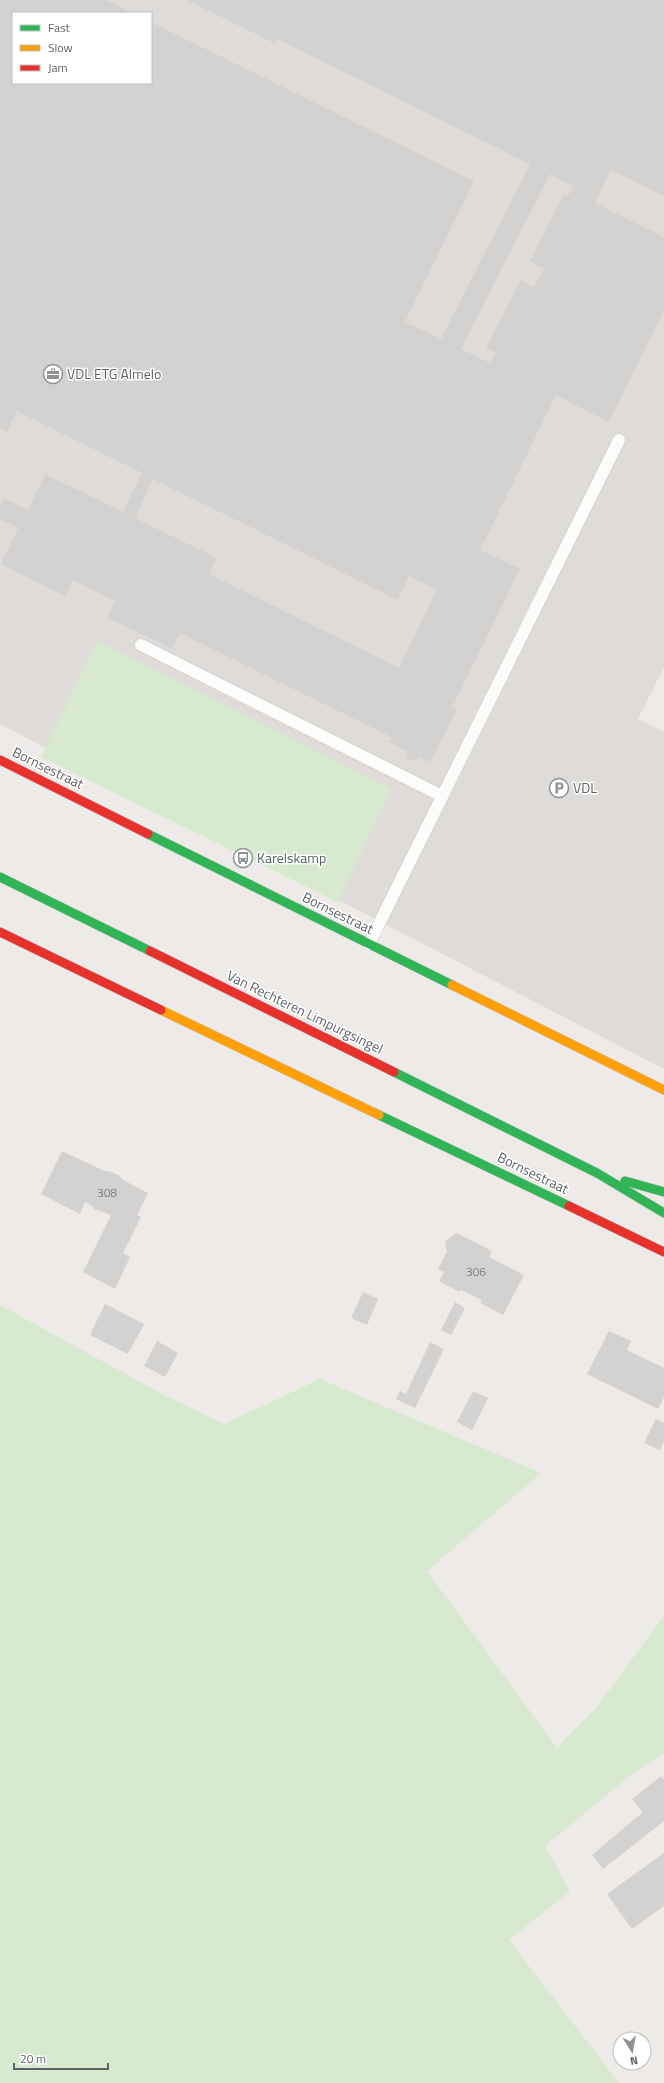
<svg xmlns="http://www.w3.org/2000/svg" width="664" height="2083" viewBox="0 0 664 2083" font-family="'Titillium Web',sans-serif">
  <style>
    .industrial { fill: #dedbd8; fill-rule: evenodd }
    .green { fill: #d7ead0 }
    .building { fill: #d4d2d1; fill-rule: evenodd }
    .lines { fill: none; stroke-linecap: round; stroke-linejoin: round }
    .lane-casing { stroke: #c8c8c8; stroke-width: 13 }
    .fast-casing { stroke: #c8c8c8; stroke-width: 10 }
    .slow-casing { stroke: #c8c8c8; stroke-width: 10 }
    .jam-casing { stroke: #c8c8c8; stroke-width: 10 }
    .lane { stroke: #fcfcfb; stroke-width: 12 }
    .fast { stroke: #30b455; stroke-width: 9 }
    .slow { stroke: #ff9f0a; stroke-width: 9 }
    .jam { stroke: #e5322d; stroke-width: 9 }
    .labels { text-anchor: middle; stroke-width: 3; stroke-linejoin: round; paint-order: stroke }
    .number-label { font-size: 12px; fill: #7a7f82 }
    .poi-label { font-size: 14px; fill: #5b6266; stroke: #fff; text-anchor: start }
    .street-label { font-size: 14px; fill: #5b6266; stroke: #fff }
  </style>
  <rect width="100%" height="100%" fill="#edeae7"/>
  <path class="industrial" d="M 0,0 L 664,0 L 664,667 L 638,719 L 664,732 L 664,1069 L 0,724 ZM 13,13 L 151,13 L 151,83 L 13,83 Z"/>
  <g class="green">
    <polygon points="98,641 391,789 338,902 41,757"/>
    <polygon points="0,1305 164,1395 224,1424 320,1379 541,1473 427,1571 557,1748 596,1708 664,1616 664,1753 626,1779 545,1846 570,1891 509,1940 619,2083 0,2083"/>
  </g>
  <g class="building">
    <path d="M 0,0 L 106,0 L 132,13 L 13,13 L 13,83 L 151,83 L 151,22 L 474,181 L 405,322 L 441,339 L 530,164 L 277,39 L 274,43 L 187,0 L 664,0 L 664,196 L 611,170 L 595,203 L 664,237 L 664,310 L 609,422 L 556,395 L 480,550 L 520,569 L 452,708 L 458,707 L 430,762 L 419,757 L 416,760 L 411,760 L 407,757 L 407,751 L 388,742 L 393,738 L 180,633 L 172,649 L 107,617 L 115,601 L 73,580 L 65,596 L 1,564 L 18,528 L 0,519 L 0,506 L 4,498 L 28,510 L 45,474 L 123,512 L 142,473 L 17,411 L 7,432 L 0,429 ZM 550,174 L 573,186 L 568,196 L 564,194 L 530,261 L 544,269 L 534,287 L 521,280 L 486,348 L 496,353 L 490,363 L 461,349 ZM 153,479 L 398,600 L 409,576 L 437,589 L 399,668 L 209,574 L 217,558 L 135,518 Z"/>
    <polygon points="62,1151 104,1171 109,1171 120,1176 123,1180 148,1193 137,1215 141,1217 123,1253 130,1257 115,1289 83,1272 111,1215 94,1209 92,1206 85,1202 80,1214 41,1194"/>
    <polygon points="457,1233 492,1251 489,1257 524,1275 503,1315 480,1303 482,1300 461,1290 460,1292 439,1281 444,1272 438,1269 447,1251 445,1246 446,1240"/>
    <polygon points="363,1292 378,1299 367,1325 351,1318"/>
    <polygon points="455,1302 465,1308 451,1335 441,1330"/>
    <polygon points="105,1304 144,1324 128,1354 90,1335"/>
    <polygon points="609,1331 631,1341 627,1350 664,1368 664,1397 658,1409 587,1374"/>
    <polygon points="157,1341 178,1353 165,1377 144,1366"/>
    <polygon points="430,1342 444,1349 415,1408 396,1399 400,1391 406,1394"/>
    <polygon points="473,1391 488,1398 472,1430 457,1422"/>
    <polygon points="656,1419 664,1423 664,1441 660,1450 644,1443"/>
    <polygon points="661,1776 664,1780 664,1821 603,1869 592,1855 643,1812 632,1799"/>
    <polygon points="664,1853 664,1906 632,1929 607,1894"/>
  </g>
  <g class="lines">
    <g class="lane-casing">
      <g id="lane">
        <polyline points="141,645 442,796"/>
        <polyline points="369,944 619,440"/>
      </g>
    </g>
    <g class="fast-casing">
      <g id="fast">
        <polyline points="148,834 452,985"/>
        <polyline points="0,877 150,951"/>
        <polyline points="394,1072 597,1173 664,1213"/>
        <polyline points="379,1115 569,1206"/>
        <polyline points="625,1181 664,1192"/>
      </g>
    </g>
    <g class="slow-casing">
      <g id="slow">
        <polyline points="452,985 664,1090"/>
        <polyline points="161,1010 379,1115"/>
      </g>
    </g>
    <g class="jam-casing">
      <g id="jam">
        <polyline points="0,760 148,834"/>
        <polyline points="0,932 161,1010"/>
        <polyline points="150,951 394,1072"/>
        <polyline points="569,1206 664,1252"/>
      </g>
    </g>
    <use href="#lane" class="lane"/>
    <use href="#fast" class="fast"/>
    <use href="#slow" class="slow"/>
    <use href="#jam" class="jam"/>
  </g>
  <defs>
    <g id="office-ring" transform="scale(1)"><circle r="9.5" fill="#fff" stroke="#8e9293" stroke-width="1.5"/><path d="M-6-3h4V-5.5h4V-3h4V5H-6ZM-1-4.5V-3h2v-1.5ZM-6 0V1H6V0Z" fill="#8e9293"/></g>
    <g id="parking-ring" transform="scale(1)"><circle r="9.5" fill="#fff" stroke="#8e9293" stroke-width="1.5"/><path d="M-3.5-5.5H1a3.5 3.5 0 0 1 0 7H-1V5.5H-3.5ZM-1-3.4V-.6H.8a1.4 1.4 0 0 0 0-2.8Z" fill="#8e9293"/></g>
    <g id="bus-ring" transform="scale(1)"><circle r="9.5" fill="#fff" stroke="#8e9293" stroke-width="1.5"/><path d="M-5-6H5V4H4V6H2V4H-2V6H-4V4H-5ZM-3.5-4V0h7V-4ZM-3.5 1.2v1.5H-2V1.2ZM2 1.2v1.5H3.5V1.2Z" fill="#8e9293"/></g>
  </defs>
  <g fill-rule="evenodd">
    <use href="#office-ring" x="53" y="374"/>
    <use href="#parking-ring" x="559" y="788"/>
    <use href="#bus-ring" x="243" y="858"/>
  </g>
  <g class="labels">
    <g class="number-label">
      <text x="107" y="1197">308</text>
      <text x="476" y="1276">306</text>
    </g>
    <g class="poi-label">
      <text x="67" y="379">VDL ETG Almelo</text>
      <text x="573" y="793">VDL</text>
      <text x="257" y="863">Karelskamp</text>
    </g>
    <g class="street-label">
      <text transform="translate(48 768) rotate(26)" y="5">Bornsestraat</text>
      <text transform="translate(338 913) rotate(26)" y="5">Bornsestraat</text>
      <text transform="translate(305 1012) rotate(26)" y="5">Van Rechteren Limpurgsingel</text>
      <text transform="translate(533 1173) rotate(26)" y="5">Bornsestraat</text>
    </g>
  </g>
  <rect x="12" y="12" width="140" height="72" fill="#ffffff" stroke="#bdc0c2"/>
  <rect x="20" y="25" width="20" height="6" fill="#30b455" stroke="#bdc0c2"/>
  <text x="48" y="32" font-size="12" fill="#5b6266">Fast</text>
  <rect x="20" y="45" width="20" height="6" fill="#ff9f0a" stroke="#bdc0c2"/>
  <text x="48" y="52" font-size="12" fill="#5b6266">Slow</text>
  <rect x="20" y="65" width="20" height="6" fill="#e5322d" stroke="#bdc0c2"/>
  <text x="48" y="72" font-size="12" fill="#5b6266">Jam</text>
  <g transform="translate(632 2051) rotate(169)"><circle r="19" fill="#ffffff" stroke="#bdc0c2"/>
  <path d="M0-3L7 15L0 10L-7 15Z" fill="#8e9293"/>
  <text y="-6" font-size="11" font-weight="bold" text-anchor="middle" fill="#5b6266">N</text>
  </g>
  <path d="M14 2063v6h94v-6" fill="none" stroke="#5b6266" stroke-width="2"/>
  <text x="20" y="2063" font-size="12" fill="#5b6266" stroke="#ffffff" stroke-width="3" paint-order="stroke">20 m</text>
</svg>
